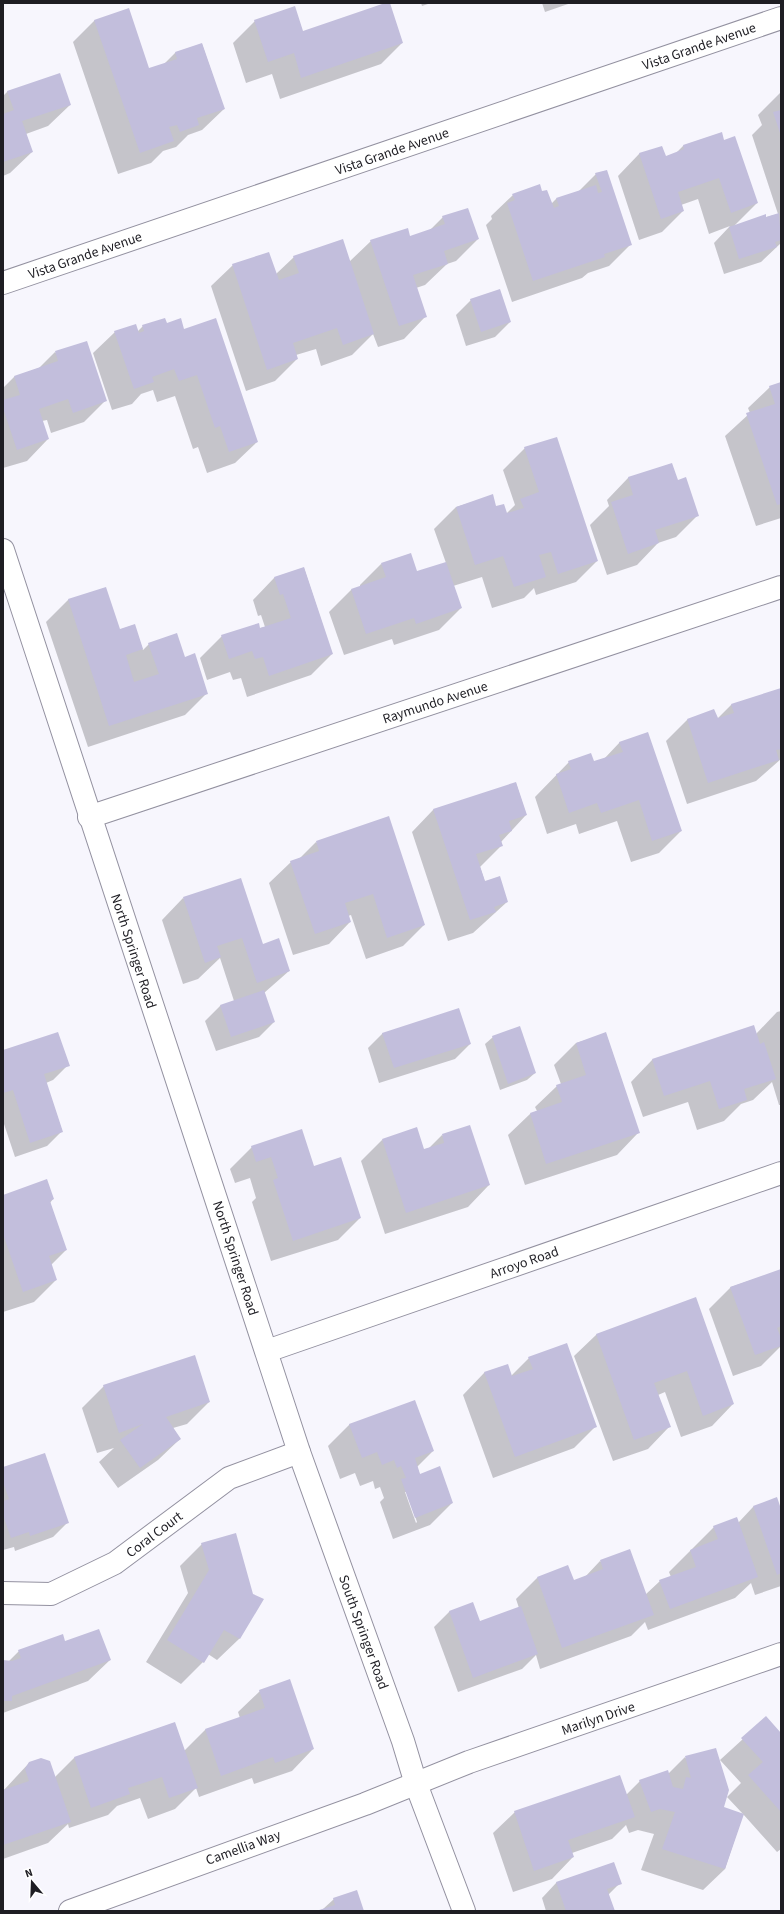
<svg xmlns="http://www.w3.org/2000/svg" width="784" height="1914" viewBox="0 0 784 1914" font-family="'Source Sans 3',sans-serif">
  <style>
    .shadow { fill: #0003; fill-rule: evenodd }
    .building { fill: #c2bedc }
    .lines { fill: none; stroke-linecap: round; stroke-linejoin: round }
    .street-casing { stroke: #9391a0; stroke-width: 24 }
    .secondary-casing { stroke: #9391a0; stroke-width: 24 }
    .street { stroke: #fff; stroke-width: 22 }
    .secondary { stroke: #fff; stroke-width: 22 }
    .labels { text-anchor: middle; stroke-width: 3; stroke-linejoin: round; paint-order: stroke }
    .street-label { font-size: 14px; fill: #1e1d23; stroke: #fff }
  </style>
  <rect width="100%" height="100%" fill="#f7f6fd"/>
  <g class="shadow">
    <polygon points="389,3 402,43 381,64 280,99 272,74 246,83 233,43 255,21 303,32"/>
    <polygon points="421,3 431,3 422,6"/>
    <polygon points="542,3 571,3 545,12"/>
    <polygon points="95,20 149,69 164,64 175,53 202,44 224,109 202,130 188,135 176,147 163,151 151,163 118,174 73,42"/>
    <polygon points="8,91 70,105 48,126 26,134 32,152 10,173 3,176 3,96"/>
    <polygon points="780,93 781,243 761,262 724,274 714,243 730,226 709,234 698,199 681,205 683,211 662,232 639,240 618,176 639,154 662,147 665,157 676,153 683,146 724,141 757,203 734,226 778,214 752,135 762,125 758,115"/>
    <polygon points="596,174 631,244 609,266 588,273 582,278 512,302 486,225 492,219 491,216 513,195 541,193 551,204 556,199 578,192"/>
    <polygon points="443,217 478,239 456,261 447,264 425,285 416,288 425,317 404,339 378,347 373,334 352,355 321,366 316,349 296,355 297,359 275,381 246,391 211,286 233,265 276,274 294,257 349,262 371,241 410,237 429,231"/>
    <polygon points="471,300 510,322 495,337 466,346 456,315"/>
    <polygon points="167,324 184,330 257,442 235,463 207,473 198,447 193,449 175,396 157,402 153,390 141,394 132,404 112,410 93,353 115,332 137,332 143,326"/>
    <polygon points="55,352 106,400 84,422 51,433 47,420 42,421 48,439 27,461 3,468 3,388 14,377 39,368"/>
    <polygon points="781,383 781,518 756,526 725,436 750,413 748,408 770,387"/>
    <polygon points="525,448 597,561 576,582 536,595 534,588 524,598 492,608 482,577 453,586 461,608 439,630 394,645 392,639 344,655 329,612 351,590 360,587 360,585 381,564 417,572 446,563 434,529 456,507 492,496 496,508 506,514 515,505 503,470"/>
    <polygon points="671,464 677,481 698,515 676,537 658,543 637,565 607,575 590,525 609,506 607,500 628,478"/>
    <polygon points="304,568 332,654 311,675 247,697 241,678 233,680 230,672 207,680 200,658 222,636 265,627 261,615 258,616 253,600 274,578"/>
    <polygon points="105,588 119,630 134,625 143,650 149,644 184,658 207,693 185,715 88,747 46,622 68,600"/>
    <polygon points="780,689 781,759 756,781 687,804 666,741 687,720 717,719 731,705"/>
    <polygon points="620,742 681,831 659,853 631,862 617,821 579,834 576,824 547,834 535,797 569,762 594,763 603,760"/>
    <polygon points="516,783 526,815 501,842 502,845 480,867 485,882 507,902 473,933 448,941 412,832 433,810"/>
    <polygon points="316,842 424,925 403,946 366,959 351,915 348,916 350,922 329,944 293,955 269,883 291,862 300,858"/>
    <polygon points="183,898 262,945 289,971 264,993 274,1022 259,1037 216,1051 205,1021 220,1006 234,1001 220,958 198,979 183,984 162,920"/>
    <polygon points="781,1011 781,1105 779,1105 772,1082 753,1100 741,1104 724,1121 697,1130 688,1102 643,1117 631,1082 652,1060 753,1027 756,1034 777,1012"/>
    <polygon points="383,1033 470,1044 455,1059 379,1083 368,1048"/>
    <polygon points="606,1034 638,1133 617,1155 525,1185 508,1135 530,1114 537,1111 535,1107 557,1086 561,1084 554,1065 576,1043"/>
    <polygon points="493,1037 535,1073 527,1080 500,1090 485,1044"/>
    <polygon points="3,1051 68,1065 53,1080 46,1083 62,1131 47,1146 15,1157 3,1121"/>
    <polygon points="442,1135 489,1185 468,1207 385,1234 361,1161 382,1140 423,1150 429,1148"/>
    <polygon points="252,1147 313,1167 360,1218 338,1240 271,1261 252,1202 256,1198 250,1178 235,1183 230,1169"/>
    <polygon points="3,1196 53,1199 50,1203 66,1250 51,1265 56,1280 34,1302 3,1312"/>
    <polygon points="781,1270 781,1346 761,1366 733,1376 709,1309 731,1287"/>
    <polygon points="695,1299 733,1404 712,1426 681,1437 665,1392 658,1395 669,1427 648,1449 613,1461 574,1356 596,1335"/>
    <polygon points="529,1358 596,1426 574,1448 493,1478 463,1395 484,1373 507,1365 511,1376"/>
    <polygon points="104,1386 209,1402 187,1424 173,1428 180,1439 158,1460 118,1488 99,1462 114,1448 97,1453 82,1408"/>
    <path d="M 350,1424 L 433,1451 L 417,1467 L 420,1475 L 452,1503 L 430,1525 L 393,1539 L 380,1502 L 384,1498 L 380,1487 L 375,1489 L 373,1481 L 360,1486 L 355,1473 L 340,1479 L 328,1446 ZM 405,1492 L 407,1492 L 417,1522 L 416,1523 Z"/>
    <polygon points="3,1468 68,1522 53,1537 15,1551 14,1547 3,1550"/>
    <polygon points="776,1499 781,1512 781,1586 755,1595 751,1583 735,1598 648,1630 645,1622 631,1636 540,1669 536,1655 522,1669 458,1692 434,1627 449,1612 472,1604 479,1622 519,1608 516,1599 537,1578 573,1581 584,1578 600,1561 645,1595 660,1581 671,1577 669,1572 714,1527 738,1523 753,1507"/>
    <polygon points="202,1544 252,1594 262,1600 239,1639 217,1660 208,1654 203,1662 181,1684 146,1662 188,1593 180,1566"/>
    <polygon points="64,1642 110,1660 88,1681 3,1713 3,1662 8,1662 19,1651"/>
    <polygon points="260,1691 313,1749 292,1771 254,1784 252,1778 199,1797 196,1788 175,1809 148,1819 140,1798 117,1806 108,1815 69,1828 68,1824 48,1843 3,1859 3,1791 29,1763 55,1777 74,1758 174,1723 184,1751 205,1730 240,1718 238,1712"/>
    <polygon points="766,1718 781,1735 781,1849 777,1852 743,1814 725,1869 703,1890 641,1870 654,1834 638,1830 629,1833 626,1825 612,1839 572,1853 573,1857 552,1879 513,1892 493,1833 515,1812 626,1795 640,1781 668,1774 685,1757 722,1808 743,1814 727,1797 741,1783 720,1760"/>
    <polygon points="557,1882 620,1883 608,1895 614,1911 546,1911 542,1898"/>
    <polygon points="334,1899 363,1911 319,1911 323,1909"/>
  </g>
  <g class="building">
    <polygon points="385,3 390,3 403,43 301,78 294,53 268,62 254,20 295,6 303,31"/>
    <polygon points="129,8 149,68 177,59 175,52 202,43 225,109 197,118 199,125 180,132 177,125 169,127 174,141 140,153 94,20"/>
    <polygon points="60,73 71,105 22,121 33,152 3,162 3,114 14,110 7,91"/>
    <polygon points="781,110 781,136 773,112"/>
    <polygon points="722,132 724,140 735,136 758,203 731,213 719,178 678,192 684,211 661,219 639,153 662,146 666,156 684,149 683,145"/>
    <polygon points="607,170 632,245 604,254 605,257 533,281 507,203 515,200 512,194 540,184 542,191 547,190 554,208 559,206 556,198 596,185 598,193 602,192 595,173"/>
    <polygon points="468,208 479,239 444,251 448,264 413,275 427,317 399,326 370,240 408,228 410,236 445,224 442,216"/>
    <polygon points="779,213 781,240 775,242 777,247 739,259 729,227 766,214 766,217"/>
    <polygon points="343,239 374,334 343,345 337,328 293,343 298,359 267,370 232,264 269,252 279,280 299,273 293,256"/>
    <polygon points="500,289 511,322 481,332 470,299"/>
    <polygon points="165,318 167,323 181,318 184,329 216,318 258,442 229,452 220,426 215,428 197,375 179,381 174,369 152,377 154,382 134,389 114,331 136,324 139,333 144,331 142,325"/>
    <polygon points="87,341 107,401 73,413 68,399 39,409 49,439 17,450 3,408 3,400 20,395 14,376 58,361 55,351"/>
    <polygon points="781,382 781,504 777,505 746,413 775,404 769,386"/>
    <polygon points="557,437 598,561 558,574 551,552 539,555 546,577 514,587 503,556 475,565 456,507 493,494 496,506 504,504 507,513 524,508 520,499 539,492 524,447"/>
    <polygon points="672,463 678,480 686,477 699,516 655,530 659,543 628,554 611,502 633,495 628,477"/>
    <polygon points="411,553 417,571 446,562 462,608 416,624 414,618 366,634 351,589 386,577 381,563"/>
    <polygon points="304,567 333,654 269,676 263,657 255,659 252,651 229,659 221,635 259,623 260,628 291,618 283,594 280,595 274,577"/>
    <polygon points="106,587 120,629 135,624 143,649 126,655 134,682 159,674 148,643 177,633 185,657 195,653 208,694 109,726 68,599"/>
    <polygon points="781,688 781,749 776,750 779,760 708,783 687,719 714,709 718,718 734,713 731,704"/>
    <polygon points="648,732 682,831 652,841 639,800 601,813 597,803 569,813 556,774 571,769 568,761 591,753 594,761 623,752 619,742"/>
    <polygon points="516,782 527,815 509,821 512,831 499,835 503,846 476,854 485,881 500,876 508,902 494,907 496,912 470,920 433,809"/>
    <polygon points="389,816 425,925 387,938 373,894 345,903 351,922 315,934 290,861 319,851 316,841"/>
    <polygon points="241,878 263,944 279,938 290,971 257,983 242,938 217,946 221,957 205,963 183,897"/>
    <polygon points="264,990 275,1022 231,1037 220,1005"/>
    <polygon points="459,1008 471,1044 394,1068 382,1033"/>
    <polygon points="754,1025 760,1044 764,1042 776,1079 744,1089 747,1100 719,1109 710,1081 664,1096 652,1059"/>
    <polygon points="520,1026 536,1073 508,1084 492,1036"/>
    <polygon points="58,1032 70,1066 44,1074 63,1132 30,1143 13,1090 3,1093 3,1050"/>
    <polygon points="606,1032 640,1133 546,1164 530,1113 562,1102 556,1085 586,1075 576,1043"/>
    <polygon points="470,1125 490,1185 406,1213 382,1139 417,1127 424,1149 444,1143 442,1134"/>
    <polygon points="302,1129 314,1166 341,1157 361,1218 293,1241 273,1180 278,1178 271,1157 256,1162 251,1146"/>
    <polygon points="47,1179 54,1199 50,1201 67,1250 49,1256 57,1280 23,1292 3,1234 3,1195"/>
    <polygon points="781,1269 781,1326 777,1328 781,1338 781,1346 755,1355 730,1287"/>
    <polygon points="696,1297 734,1404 703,1416 687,1371 654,1383 671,1427 634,1440 596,1334"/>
    <polygon points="567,1343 597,1427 515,1457 484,1372 508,1364 512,1376 533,1369 528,1357"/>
    <polygon points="195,1355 210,1402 166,1417 181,1439 140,1468 120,1440 143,1424 119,1433 103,1385"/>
    <polygon points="415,1400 434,1451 415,1458 420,1474 440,1466 453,1503 415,1518 401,1479 406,1478 401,1466 397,1468 394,1460 382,1465 377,1452 362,1458 349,1424"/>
    <polygon points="45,1453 69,1523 30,1536 29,1532 11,1538 3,1515 3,1501 9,1499 3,1482 3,1467"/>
    <polygon points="777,1497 781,1509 781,1573 777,1575 753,1506"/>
    <polygon points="737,1517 758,1577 670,1609 659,1580 696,1567 690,1550 718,1539 713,1526"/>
    <polygon points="236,1533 253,1594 264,1599 240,1639 224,1630 204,1663 167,1640 209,1570 201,1543"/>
    <polygon points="630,1549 654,1615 562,1648 537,1577 568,1565 574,1580 603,1569 600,1560"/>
    <polygon points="473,1602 480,1621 521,1606 538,1654 473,1678 449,1611"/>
    <polygon points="99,1629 111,1660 12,1696 12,1701 3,1701 3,1660 12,1661 21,1658 18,1650 63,1634 65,1641"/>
    <polygon points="290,1679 314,1749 275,1763 273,1757 221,1776 205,1729 265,1708 259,1690"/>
    <polygon points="766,1716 781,1733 781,1812 748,1775 763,1762 741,1738"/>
    <polygon points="175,1722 198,1788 169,1798 162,1777 128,1788 130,1794 91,1808 74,1757"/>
    <polygon points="716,1748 729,1790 724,1807 744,1814 725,1869 662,1849 675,1812 660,1809 651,1812 639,1780 668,1770 673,1787 683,1789 686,1777 691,1778 685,1756"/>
    <polygon points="41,1758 50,1761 71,1822 3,1845 3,1790 29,1781 25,1769 29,1762"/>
    <polygon points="620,1775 635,1817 568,1840 574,1857 534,1871 514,1811"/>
    <polygon points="614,1862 622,1884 607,1889 615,1911 566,1911 556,1882"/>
    <polygon points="357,1890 364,1911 316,1911 335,1905 333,1898"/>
  </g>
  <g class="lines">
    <g class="street-casing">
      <g id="street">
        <polyline points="3,283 781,18"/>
        <polyline points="89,817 781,587"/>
        <polyline points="267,1351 781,1173"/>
        <polyline points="3,1593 51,1594 115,1563 229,1478 299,1452"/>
        <polyline points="70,1911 365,1804 469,1762 781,1654"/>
      </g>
    </g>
    <g class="secondary-casing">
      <polyline id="secondary" points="3,550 299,1452 403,1741 416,1784 464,1911"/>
    </g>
    <use href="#street" class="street"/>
    <use href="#secondary" class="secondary"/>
  </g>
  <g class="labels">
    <g class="street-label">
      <text transform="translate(699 46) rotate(-19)" y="5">Vista Grande Avenue</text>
      <text transform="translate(392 151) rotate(-19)" y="5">Vista Grande Avenue</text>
      <text transform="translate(85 255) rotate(-19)" y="5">Vista Grande Avenue</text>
      <text transform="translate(435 702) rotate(-18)" y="5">Raymundo Avenue</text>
      <text transform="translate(134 951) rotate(72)" y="5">North Springer Road</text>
      <text transform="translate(236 1258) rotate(72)" y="5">North Springer Road</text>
      <text transform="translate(524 1262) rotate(-19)" y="5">Arroyo Road</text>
      <text transform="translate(154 1534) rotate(-37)" y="5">Coral Court</text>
      <text transform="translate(364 1632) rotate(70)" y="5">South Springer Road</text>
      <text transform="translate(598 1718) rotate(-19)" y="5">Marilyn Drive</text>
      <text transform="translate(243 1847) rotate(-20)" y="5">Camellia Way</text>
    </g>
  </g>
  <rect width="784" height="1914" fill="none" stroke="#1e1d23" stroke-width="8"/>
  <g transform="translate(32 1882) rotate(341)" stroke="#ffffff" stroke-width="3" paint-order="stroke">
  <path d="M0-3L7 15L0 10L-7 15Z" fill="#1e1d23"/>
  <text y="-6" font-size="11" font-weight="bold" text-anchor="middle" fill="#1e1d23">N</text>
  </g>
</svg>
